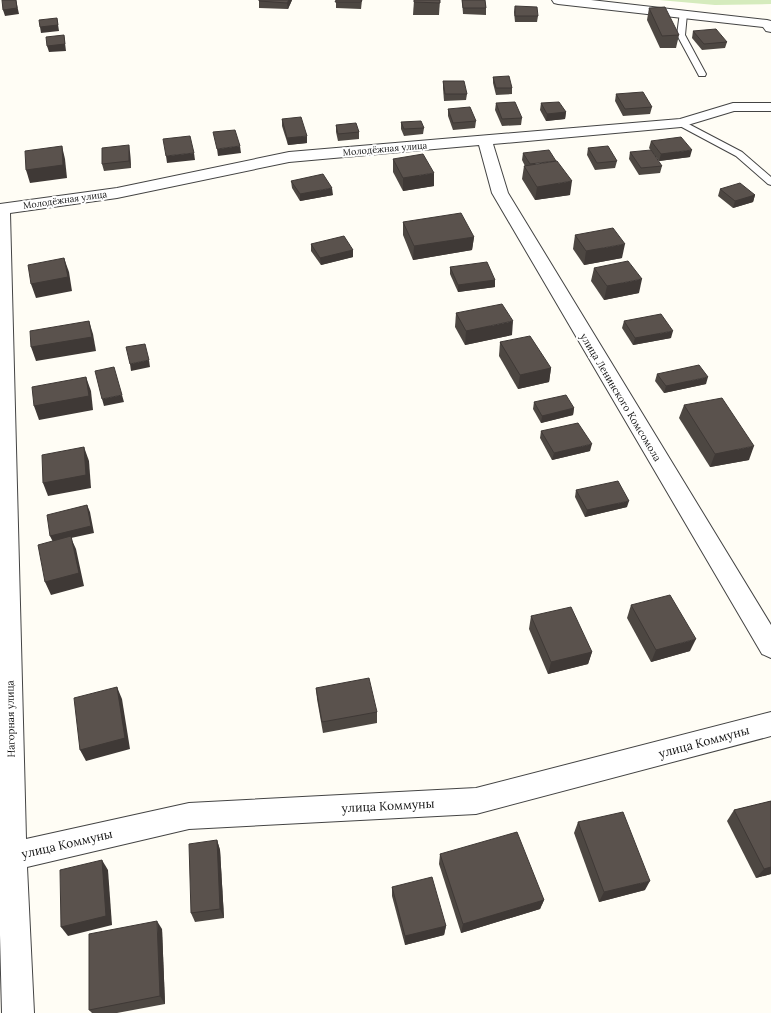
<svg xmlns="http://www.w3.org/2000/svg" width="771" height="1013" viewBox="0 0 771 1013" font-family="Lora,serif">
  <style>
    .green { fill: #d5ebbd }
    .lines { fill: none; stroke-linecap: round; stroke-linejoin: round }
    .service-casing { stroke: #444; stroke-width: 2 }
    .minor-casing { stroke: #444; stroke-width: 2 }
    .service { fill: #fff; fill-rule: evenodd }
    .minor { fill: #fff; fill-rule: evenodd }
    .wall { fill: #4d4742 }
    .shaded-wall { fill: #3f3936 }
    .building { fill: #5a524d; stroke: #3f3936 }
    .labels { text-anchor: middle; stroke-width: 4; stroke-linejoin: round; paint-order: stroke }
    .far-street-label { font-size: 9px; fill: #111; stroke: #fff }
    .street-label { font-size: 10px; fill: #111; stroke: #fff }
    .near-street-label { font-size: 12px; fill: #111; stroke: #fff }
  </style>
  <rect width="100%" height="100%" fill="#fffdf5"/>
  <polygon class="green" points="659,0 771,0 771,4 715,5"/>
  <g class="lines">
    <g class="service-casing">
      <g id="service">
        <polygon points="680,12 683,12 687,14 685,35 706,74 705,76 699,76 698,74 677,35"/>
        <polygon points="681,120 742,152 771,177 771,185 768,184 736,156 678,125 677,123 678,121"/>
      </g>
    </g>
    <g class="minor-casing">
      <g id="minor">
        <polygon points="552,0 591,0 767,20 771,21 771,32 766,31 763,27 558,4 554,3"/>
        <polygon points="733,103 771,103 771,111 734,111 681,127 493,144 508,193 771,625 771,658 762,654 492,193 479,145 289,162 117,198 10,213 26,839 189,803 476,788 771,712 771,736 476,814 189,829 27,867 34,1013 2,1013 0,935 0,204 117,188 289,152 680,119"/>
      </g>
    </g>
    <use href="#service" class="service"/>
    <use href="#minor" class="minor"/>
  </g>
  <g class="wall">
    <polygon points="259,0 292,0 288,9 259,8"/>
    <polygon points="336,0 362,0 361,9 336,8"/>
    <polygon points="414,0 440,0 439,15 413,15"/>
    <polygon points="462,0 485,0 486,8 486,15 463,14"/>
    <polygon points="515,6 538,16 537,22 515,22 514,12"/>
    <polygon points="649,8 679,35 676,48 660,48 647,20"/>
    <polygon points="693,31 727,42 725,48 702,50 692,38"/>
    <polygon points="493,77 512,88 512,94 496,95 493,83"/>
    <polygon points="443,81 467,94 466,100 444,101 443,88"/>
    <polygon points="616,94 652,107 650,114 623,116 615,101"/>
    <polygon points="496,103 522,118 521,125 502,126 495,110"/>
    <polygon points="541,103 566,112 565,119 546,121 540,110"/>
    <polygon points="448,109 476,121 475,128 453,130 448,116"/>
    <polygon points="282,119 307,143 288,145 282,126"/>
    <polygon points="401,122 424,128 423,134 404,136 401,129"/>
    <polygon points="336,125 359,132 359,139 338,141 336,132"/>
    <polygon points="651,141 690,157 659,161 649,148"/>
    <polygon points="588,148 617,161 615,168 595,170 587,155"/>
    <polygon points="130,152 131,168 104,171 102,164"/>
    <polygon points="630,152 662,166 660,173 639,175 629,159"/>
    <polygon points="523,153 570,195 535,200 522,179 524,166 525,166 522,160"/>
    <polygon points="393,159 434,186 403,191 393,172"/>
    <polygon points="291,181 333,195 300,201 292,188"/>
    <polygon points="720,189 755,195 753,202 733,208 718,196"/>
    <polygon points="403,222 474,237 472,250 413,260 403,235"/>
    <polygon points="575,235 622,258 584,265 573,249"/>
    <polygon points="311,244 353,250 353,257 321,265 311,251"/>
    <polygon points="450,267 495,280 495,287 458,292 450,274"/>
    <polygon points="594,268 639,293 604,300 591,281"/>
    <polygon points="456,313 512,335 465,345 455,327"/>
    <polygon points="624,321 671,338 633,345 622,328"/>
    <polygon points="500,342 551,368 549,382 518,389 499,356"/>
    <polygon points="657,374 706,384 664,393 655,381"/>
    <polygon points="534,402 574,408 573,415 541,423 533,409"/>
    <polygon points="684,405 749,460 710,467 679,418"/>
    <polygon points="541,431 590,451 552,460 540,438"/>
    <polygon points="576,490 627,507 585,517 575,497"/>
    <polygon points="631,605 690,651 651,662 627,618"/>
    <polygon points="531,616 592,652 588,664 548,674 529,629"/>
    <polygon points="316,688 377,712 377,723 323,733 317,699"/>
    <polygon points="771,801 771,874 756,878 727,821 734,810"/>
    <polygon points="578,822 645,890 599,902 574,833"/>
    <polygon points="217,840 220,850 224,918 195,922 191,913"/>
    <polygon points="440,854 544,900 540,909 461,933 439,864"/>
    <polygon points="392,887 446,926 444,935 405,945 392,896"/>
    <polygon points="162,929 165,1004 117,1013 92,1013 89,1010"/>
  </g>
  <g class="shaded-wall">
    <polygon points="16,0 19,14 5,16 3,10"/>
    <polygon points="289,0 292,0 288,9 287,3"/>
    <polygon points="57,18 59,31 41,33 40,27"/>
    <polygon points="64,35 66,51 49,52 47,46"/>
    <polygon points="566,112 565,119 546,121 547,114"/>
    <polygon points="307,136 307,143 288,145 287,138"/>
    <polygon points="129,145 130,152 131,168 129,161"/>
    <polygon points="62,146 65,159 67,178 30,183 26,170"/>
    <polygon points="240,146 241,153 218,156 217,149"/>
    <polygon points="692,150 690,157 659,161 661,154"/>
    <polygon points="194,153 195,160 167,163 166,156"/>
    <polygon points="434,173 434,186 403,191 403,178"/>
    <polygon points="572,181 570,195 535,200 537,187"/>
    <polygon points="332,188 333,195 300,201 300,194"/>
    <polygon points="755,195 753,202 733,208 735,201"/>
    <polygon points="474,237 472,250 413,260 414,246"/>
    <polygon points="625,244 622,258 584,265 586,251"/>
    <polygon points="353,250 353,257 321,265 320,258"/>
    <polygon points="64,258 69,272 72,291 36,298 31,284"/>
    <polygon points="642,279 639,293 604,300 607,286"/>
    <polygon points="495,280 495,287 458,292 458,285"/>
    <polygon points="89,321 93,334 96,351 36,361 31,347"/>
    <polygon points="513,321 512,335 465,345 466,331"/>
    <polygon points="673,331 671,338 633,345 635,338"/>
    <polygon points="149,360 150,367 131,371 130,364"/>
    <polygon points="551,368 549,382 518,389 520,375"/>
    <polygon points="86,377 91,391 93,410 39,420 34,406"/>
    <polygon points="708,377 706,384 664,393 666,386"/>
    <polygon points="122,395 124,402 104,406 102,399"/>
    <polygon points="574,408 573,415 541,423 542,416"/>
    <polygon points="592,444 590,451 552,460 554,453"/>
    <polygon points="754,446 749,460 710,467 715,454"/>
    <polygon points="84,447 89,461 91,488 48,496 43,483"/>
    <polygon points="629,501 627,507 585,517 587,510"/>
    <polygon points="87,505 90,512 94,533 71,538 76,549 84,586 51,595 45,582 53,542 50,536"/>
    <polygon points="696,639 690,651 651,662 656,650"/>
    <polygon points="592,652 588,664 548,674 551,662"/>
    <polygon points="117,687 122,699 130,749 86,761 80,750"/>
    <polygon points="217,840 220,850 224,918 220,909"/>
    <polygon points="102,860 108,870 112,925 68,936 61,927"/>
    <polygon points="771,867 771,874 756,878 764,869"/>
    <polygon points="650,881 645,890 599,902 604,892"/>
    <polygon points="544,900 540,909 461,933 463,924"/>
    <polygon points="157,921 162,929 165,1004 160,996"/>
    <polygon points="446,926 444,935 405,945 405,936"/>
  </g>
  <g class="building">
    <polygon points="2,0 16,0 17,8 3,10"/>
    <polygon points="259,0 289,0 287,3 259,1"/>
    <polygon points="336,0 362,0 361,2 335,2"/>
    <polygon points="414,0 440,0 440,3 414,2"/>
    <polygon points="462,0 485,0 486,8 463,8"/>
    <polygon points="515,6 537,7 538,16 515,16"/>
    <polygon points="665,7 679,35 662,36 649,8"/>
    <polygon points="57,18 58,25 40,27 39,20"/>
    <polygon points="716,29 727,42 704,44 693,31"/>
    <polygon points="64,35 65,44 47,46 46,37"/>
    <polygon points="509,76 512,88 496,88 493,77"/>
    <polygon points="443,81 464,81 467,94 445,94"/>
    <polygon points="643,92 652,107 625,109 616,94"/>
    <polygon points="515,102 522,118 502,119 496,103"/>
    <polygon points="559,102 566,112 547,114 541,103"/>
    <polygon points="470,107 476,121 453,123 448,109"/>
    <polygon points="301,117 307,136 287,138 282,119"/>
    <polygon points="421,121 424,128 404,129 401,122"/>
    <polygon points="356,123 359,132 338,134 336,125"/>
    <polygon points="235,130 240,146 217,149 213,132"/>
    <polygon points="190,136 194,153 166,156 163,139"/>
    <polygon points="681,137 692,150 661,154 651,141"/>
    <polygon points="129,145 129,161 102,164 102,148"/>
    <polygon points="62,146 63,165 26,170 25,151"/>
    <polygon points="608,146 617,161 597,163 588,148"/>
    <polygon points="549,150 556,161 530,164 523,153"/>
    <polygon points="651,150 662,166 641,168 630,152"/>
    <polygon points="423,154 434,173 403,178 393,159"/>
    <polygon points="557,161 572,181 537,187 524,166"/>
    <polygon points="323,174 332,188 300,194 291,181"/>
    <polygon points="740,183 755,195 735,201 720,189"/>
    <polygon points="461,213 474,237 414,246 403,222"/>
    <polygon points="613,228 625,244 586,251 575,235"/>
    <polygon points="344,236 353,250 320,258 311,244"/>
    <polygon points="64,258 68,277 31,284 28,265"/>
    <polygon points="628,261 642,279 607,286 594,268"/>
    <polygon points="487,262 495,280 458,285 450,267"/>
    <polygon points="502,304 513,321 466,331 456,313"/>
    <polygon points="661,314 673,331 635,338 624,321"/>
    <polygon points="89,321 92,337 31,347 30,331"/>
    <polygon points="530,336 551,368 520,375 500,342"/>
    <polygon points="145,344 149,360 130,364 126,347"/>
    <polygon points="699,365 708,377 666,386 657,374"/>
    <polygon points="114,367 122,395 102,399 95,371"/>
    <polygon points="86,377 89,396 34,406 32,387"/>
    <polygon points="566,395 574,408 542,416 534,402"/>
    <polygon points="722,398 754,446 715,454 684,405"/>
    <polygon points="578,423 592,444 554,453 541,431"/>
    <polygon points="84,447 86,475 43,483 42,455"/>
    <polygon points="618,481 629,501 587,510 576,490"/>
    <polygon points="87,505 91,526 50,536 47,515"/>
    <polygon points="71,536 79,573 45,582 38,545"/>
    <polygon points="670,595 696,639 656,650 631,605"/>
    <polygon points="571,607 592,652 551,662 531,616"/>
    <polygon points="369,678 377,712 322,722 316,688"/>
    <polygon points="117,687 125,738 80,750 74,698"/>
    <polygon points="771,801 771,867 764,869 734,810"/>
    <polygon points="623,812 650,881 604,892 578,822"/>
    <polygon points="517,832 544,900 463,924 440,854"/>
    <polygon points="217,840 220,909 191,913 189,844"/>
    <polygon points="102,860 106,916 61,927 60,870"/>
    <polygon points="432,877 446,926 405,936 392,887"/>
    <polygon points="157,921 160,996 89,1010 89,934"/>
  </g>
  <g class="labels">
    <g class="far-street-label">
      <text transform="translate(385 149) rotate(-5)" y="3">Молодёжная улица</text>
      <text transform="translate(65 200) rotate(-8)" y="3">Молодёжная улица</text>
    </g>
    <g class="street-label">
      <text transform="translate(621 397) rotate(59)" y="4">улица Ленинского Комсомола</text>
      <text transform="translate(10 719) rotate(-91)" y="4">Нагорная улица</text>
    </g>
    <g class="near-street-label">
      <text transform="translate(704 742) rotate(-15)" y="4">улица Коммуны</text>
      <text transform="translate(388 806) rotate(-3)" y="4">улица Коммуны</text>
      <text transform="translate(67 844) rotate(-13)" y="4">улица Коммуны</text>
    </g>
  </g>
</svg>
